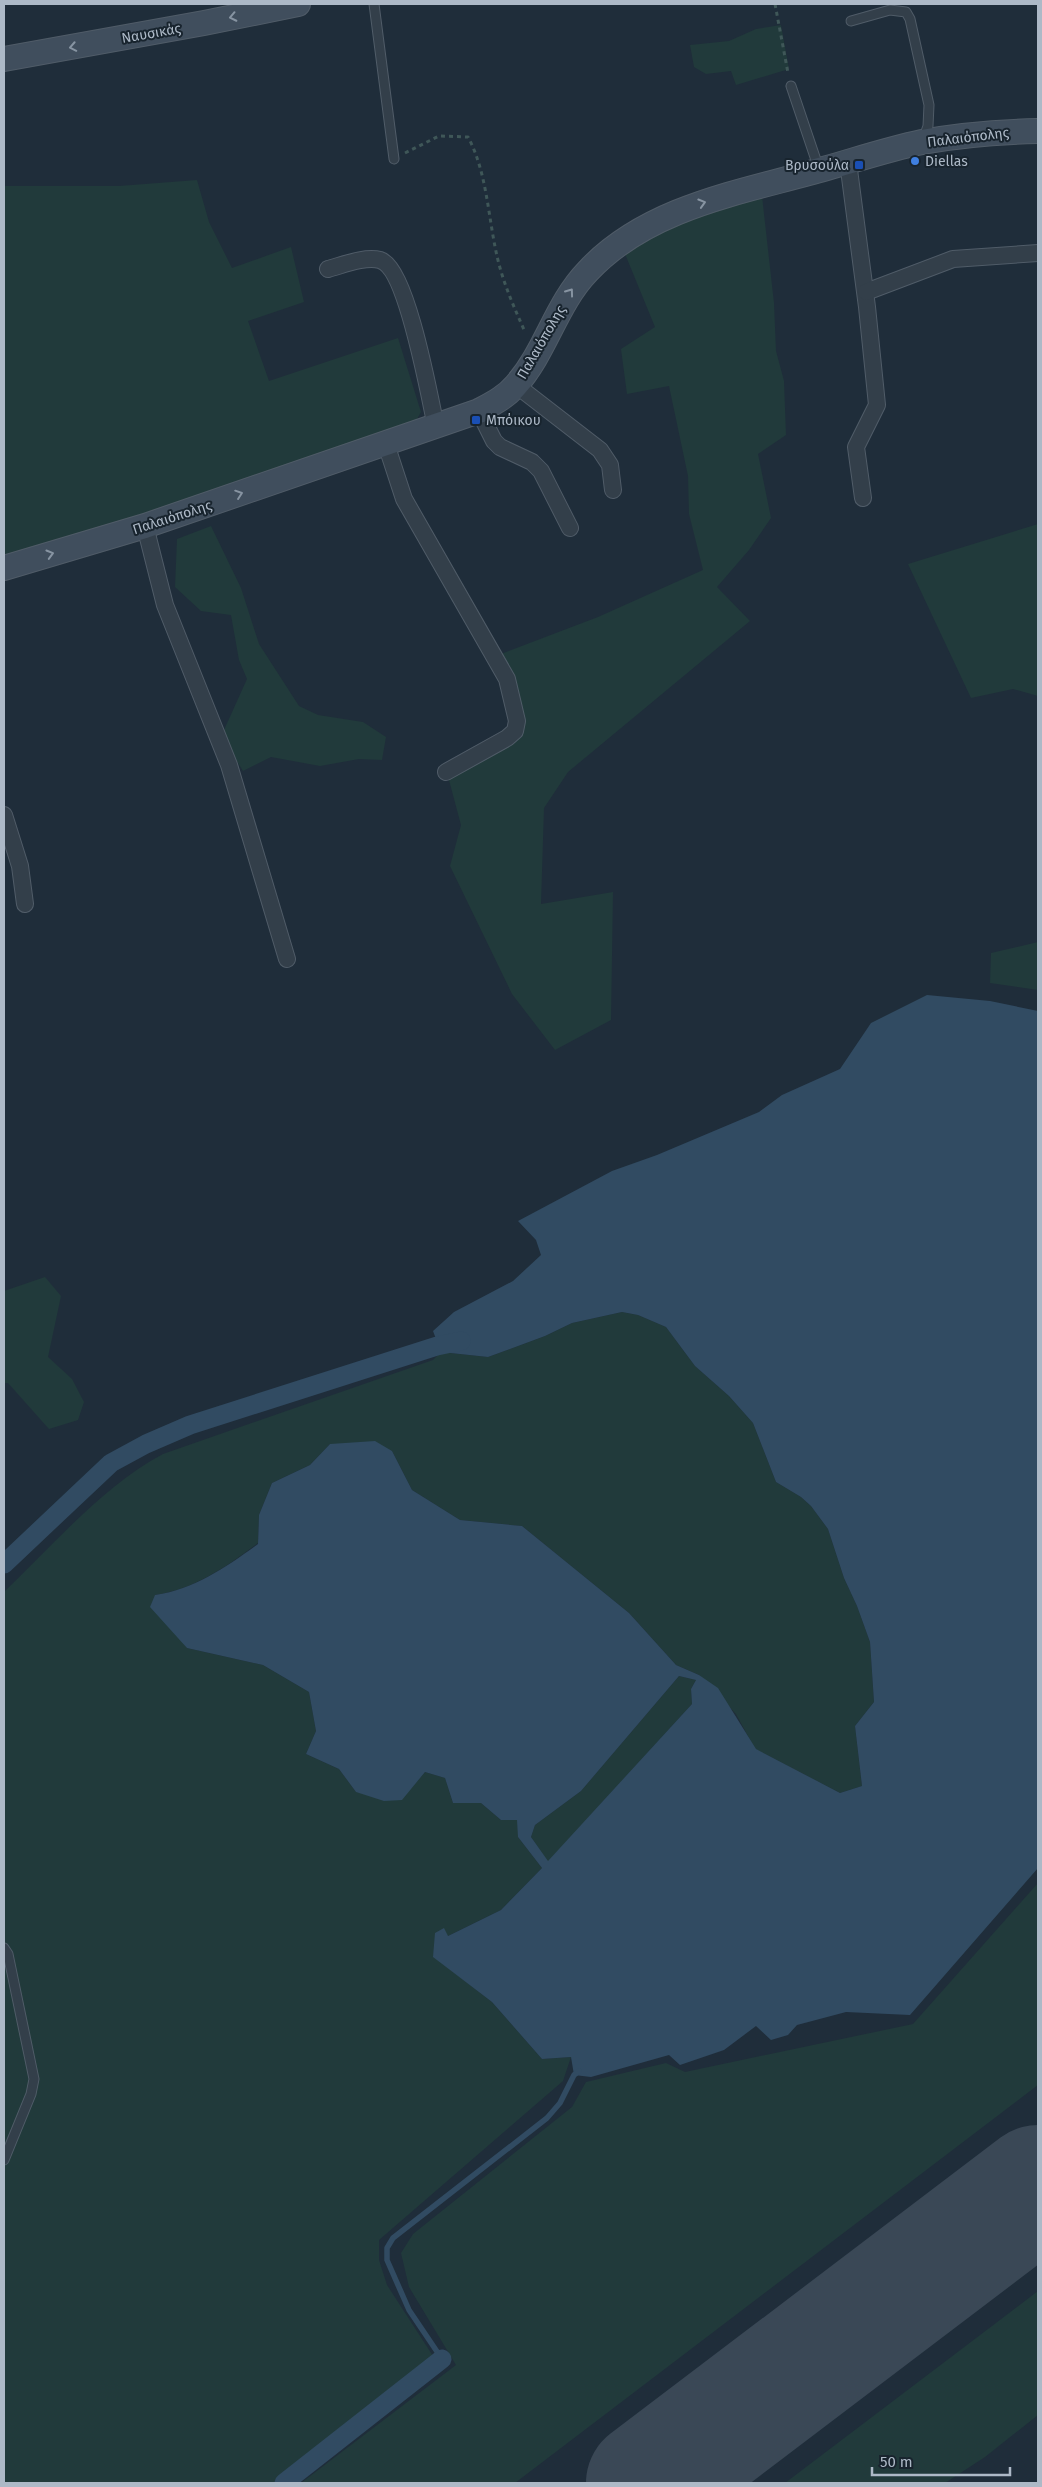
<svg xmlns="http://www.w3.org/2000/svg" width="1042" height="2487" viewBox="0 0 1042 2487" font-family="'Fira Sans',sans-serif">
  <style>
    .green { fill: #213a3b }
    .water { fill: #314b62; fill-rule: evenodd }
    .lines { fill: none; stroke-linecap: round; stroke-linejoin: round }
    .stream { stroke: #314b62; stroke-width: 5.5 }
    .canal { stroke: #314b62; stroke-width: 19 }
    .runway { stroke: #3a4856; stroke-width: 124 }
    .service-casing { stroke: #505c68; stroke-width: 11 }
    .minor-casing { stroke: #505c68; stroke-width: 18 }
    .secondary-casing { stroke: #505c68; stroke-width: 26 }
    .path { stroke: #3f5758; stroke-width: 3; stroke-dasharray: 4 4; stroke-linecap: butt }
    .service { stroke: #333f4a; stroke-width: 9 }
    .minor { stroke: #333f4a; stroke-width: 16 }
    .secondary { stroke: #404e5d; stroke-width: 24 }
    .oneway { stroke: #8794a2 }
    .shop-dot { fill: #3f7fe0; stroke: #18242e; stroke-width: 2 }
    .transit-dot { fill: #1a4fb4; stroke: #18242e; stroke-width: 2 }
    .labels { text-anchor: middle; stroke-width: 4; stroke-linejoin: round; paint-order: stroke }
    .street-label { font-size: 14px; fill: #adb9c7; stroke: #18242e }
    .poi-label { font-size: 14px; fill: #adb9c7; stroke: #18242e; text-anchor: start }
  </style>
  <rect width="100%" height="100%" fill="#1f2d3a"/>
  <g class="green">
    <polygon points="781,25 789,69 736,85 731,71 706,74 694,67 690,45 729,41 756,29"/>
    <polygon points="197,180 209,222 232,268 291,247 304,302 248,321 269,381 398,338 421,412 417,419 408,425 188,502 4,557 4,186 119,186"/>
    <polygon points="762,196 774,303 776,351 784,381 786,435 758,454 771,518 749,550 717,587 750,621 568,772 544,808 541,904 613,892 611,1020 555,1050 512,994 450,866 461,825 449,780 518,737 501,654 598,617 703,570 689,514 688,476 669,386 627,394 621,349 655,327 623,249 685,219"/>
    <polygon points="1038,524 1038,696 1013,689 971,698 908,564"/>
    <polygon points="211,526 241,588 259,644 299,706 318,715 363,722 386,737 382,760 359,759 320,766 271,757 243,771 231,752 224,730 247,679 239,660 231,615 201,611 175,587 177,539"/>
    <polygon points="1038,942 1038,990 990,983 991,953"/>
    <polygon points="45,1277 61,1296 48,1357 72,1379 84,1402 78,1420 49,1429 8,1383 4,1383 4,1291"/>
    <path d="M 622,1312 L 638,1315 L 666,1327 L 695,1366 L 729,1396 L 753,1423 L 776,1482 L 801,1497 L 811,1506 L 828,1529 L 844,1578 L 857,1606 L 870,1642 L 874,1702 L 855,1726 L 862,1786 L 840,1793 L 755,1749 L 736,1714 L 699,1675 L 676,1665 L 629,1613 L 522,1526 L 460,1520 L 412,1490 L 392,1451 L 330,1444 L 310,1465 L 272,1483 L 259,1515 L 258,1543 C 226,1567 195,1589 155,1595 L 187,1648 L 263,1665 L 309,1692 L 316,1731 L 306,1754 L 339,1769 L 356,1792 L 401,1800 L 425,1772 L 445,1778 L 453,1803 L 481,1803 L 501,1820 L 518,1820 L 518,1837 L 542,1868 L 501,1910 L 448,1936 L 433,1956 L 492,2002 L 542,2059 L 571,2057 L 563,2081 L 379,2240 L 379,2260 L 387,2285 L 433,2356 L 273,2483 L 4,2483 L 4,1592 C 53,1545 103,1486 163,1454 L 433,1360 L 441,1352 L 488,1357 L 545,1336 L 572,1323 Z"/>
    <polygon points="679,1676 696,1680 691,1689 692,1704 548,1862 531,1837 535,1825 581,1791"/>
    <polygon points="1038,1883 1038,2085 515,2483 301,2483 456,2365 409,2287 401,2253 413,2234 572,2107 586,2082 666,2063 685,2072 913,2024"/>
    <polygon points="1038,2291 1038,2415 985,2457 945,2483 785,2483"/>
  </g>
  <path class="water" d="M 927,995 L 990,1001 L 1038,1011 L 1038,1868 L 910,2015 L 846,2012 L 797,2025 L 788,2035 L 771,2040 L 756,2026 L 724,2050 L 680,2065 L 669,2055 L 591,2077 L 574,2075 L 571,2057 L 542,2059 L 492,2002 L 433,1957 L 435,1933 L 444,1928 L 448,1936 L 501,1910 L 542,1868 L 518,1837 L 517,1820 L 501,1820 L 481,1803 L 453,1803 L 445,1778 L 425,1772 L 402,1800 L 384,1801 L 356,1792 L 339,1769 L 306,1754 L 316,1731 L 309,1692 L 263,1665 L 187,1648 L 150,1607 L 155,1595 C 195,1589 226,1567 258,1544 L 259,1515 L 272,1483 L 310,1465 L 330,1444 L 375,1441 L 392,1451 L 412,1490 L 460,1520 L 522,1526 L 629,1613 L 676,1665 L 699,1675 L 718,1688 L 756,1749 L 840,1793 L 862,1786 L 855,1726 L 874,1702 L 870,1642 L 857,1606 L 844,1578 L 828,1529 L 811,1506 L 801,1497 L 776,1482 L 753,1423 L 729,1396 L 695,1366 L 666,1327 L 638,1315 L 622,1312 L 572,1323 L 545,1336 L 488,1357 L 441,1352 L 433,1331 L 454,1312 L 513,1281 L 541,1255 L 536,1240 L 518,1221 L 612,1171 L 657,1155 L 759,1112 L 782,1095 L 840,1069 L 871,1023 ZM 679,1676 L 696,1680 L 691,1689 L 692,1704 L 548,1861 L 531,1837 L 535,1825 L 581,1791 Z"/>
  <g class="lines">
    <polyline class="stream" points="442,2359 409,2310 387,2260 387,2248 393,2238 547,2118 560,2103 574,2075 579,2071"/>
    <g class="canal">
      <polyline points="4,1564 111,1463 146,1444 190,1425 437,1346 461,1341"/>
      <polyline points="284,2483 442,2359"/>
    </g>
    <polyline class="runway" points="648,2483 1038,2187"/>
    <g class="service-casing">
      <g id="service">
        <polyline points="374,4 394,159"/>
        <polyline points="851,21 890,10 906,12 910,19 929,105 928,126 923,140"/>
        <polyline points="791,86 819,169"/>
        <polyline points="4,1948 8,1954 34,2079 31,2094 4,2160"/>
      </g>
    </g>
    <g class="minor-casing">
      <g id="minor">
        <polyline points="848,162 867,307 877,405 856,447 863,498"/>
        <path d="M 328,269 C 343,265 365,256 380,260 C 407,268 430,399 436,427"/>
        <polyline points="866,292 953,259 1038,253"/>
        <polyline points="516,385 600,450 610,465 613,490"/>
        <polyline points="479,411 494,441 500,447 532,462 541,471 570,528"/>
        <polyline points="386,444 404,499 507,679 517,721 515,731 507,738 446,772"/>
        <polyline points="145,526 165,605 229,765 287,959"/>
        <polyline points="4,815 20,866 25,904"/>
      </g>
    </g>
    <g class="secondary-casing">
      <g id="secondary">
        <polyline points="4,59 204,23 298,4"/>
        <path d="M 4,568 L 145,526 L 479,411 C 492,404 506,397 516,385 C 546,351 556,304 588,271 C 645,210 732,194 809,173 C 847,163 884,150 922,142 C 960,135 999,132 1038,131"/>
      </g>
    </g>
    <g class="path">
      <polyline points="775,4 788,73"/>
      <path d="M 405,153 L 439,136 L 468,137 C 487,172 488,217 497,256 C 503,283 514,307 525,332"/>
    </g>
    <use href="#service" class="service"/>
    <use href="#minor" class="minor"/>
    <use href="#secondary" class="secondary"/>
  </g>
  <defs><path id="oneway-chevron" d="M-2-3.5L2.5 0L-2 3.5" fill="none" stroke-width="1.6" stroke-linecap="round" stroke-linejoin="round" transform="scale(1.25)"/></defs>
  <g class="oneway">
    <use href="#oneway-chevron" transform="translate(233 17) rotate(168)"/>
    <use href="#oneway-chevron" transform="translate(73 47) rotate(169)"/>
    <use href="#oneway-chevron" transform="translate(702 203) rotate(-17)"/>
    <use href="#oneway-chevron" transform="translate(570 292) rotate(-54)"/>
    <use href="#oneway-chevron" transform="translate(239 494) rotate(-19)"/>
    <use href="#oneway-chevron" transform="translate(50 554) rotate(-16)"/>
  </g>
  <circle class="shop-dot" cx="915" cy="161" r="5"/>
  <g class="transit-dot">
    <rect x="854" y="160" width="10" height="10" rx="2.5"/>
    <rect x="471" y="415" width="10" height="10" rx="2.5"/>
  </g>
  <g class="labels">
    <g class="street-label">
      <text transform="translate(151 33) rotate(-10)" y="5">Ναυσικάς</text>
      <text transform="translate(968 137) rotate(-7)" y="5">Παλαιόπολης</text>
      <text transform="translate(541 342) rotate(-60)" y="5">Παλαιόπολης</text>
      <text transform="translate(172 517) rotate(-18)" y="5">Παλαιόπολης</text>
    </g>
    <g class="poi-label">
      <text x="925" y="166">Diellas</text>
      <text x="849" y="170" text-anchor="end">Βρυσούλα</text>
      <text x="486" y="425">Μπόικου</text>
    </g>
  </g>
  <rect width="1042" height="2487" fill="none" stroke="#adb9c7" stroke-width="10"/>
  <path d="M872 2467v8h138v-8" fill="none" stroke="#adb9c7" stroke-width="2.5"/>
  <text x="880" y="2467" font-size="15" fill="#adb9c7" stroke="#18242e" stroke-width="4" paint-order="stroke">50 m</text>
</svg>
